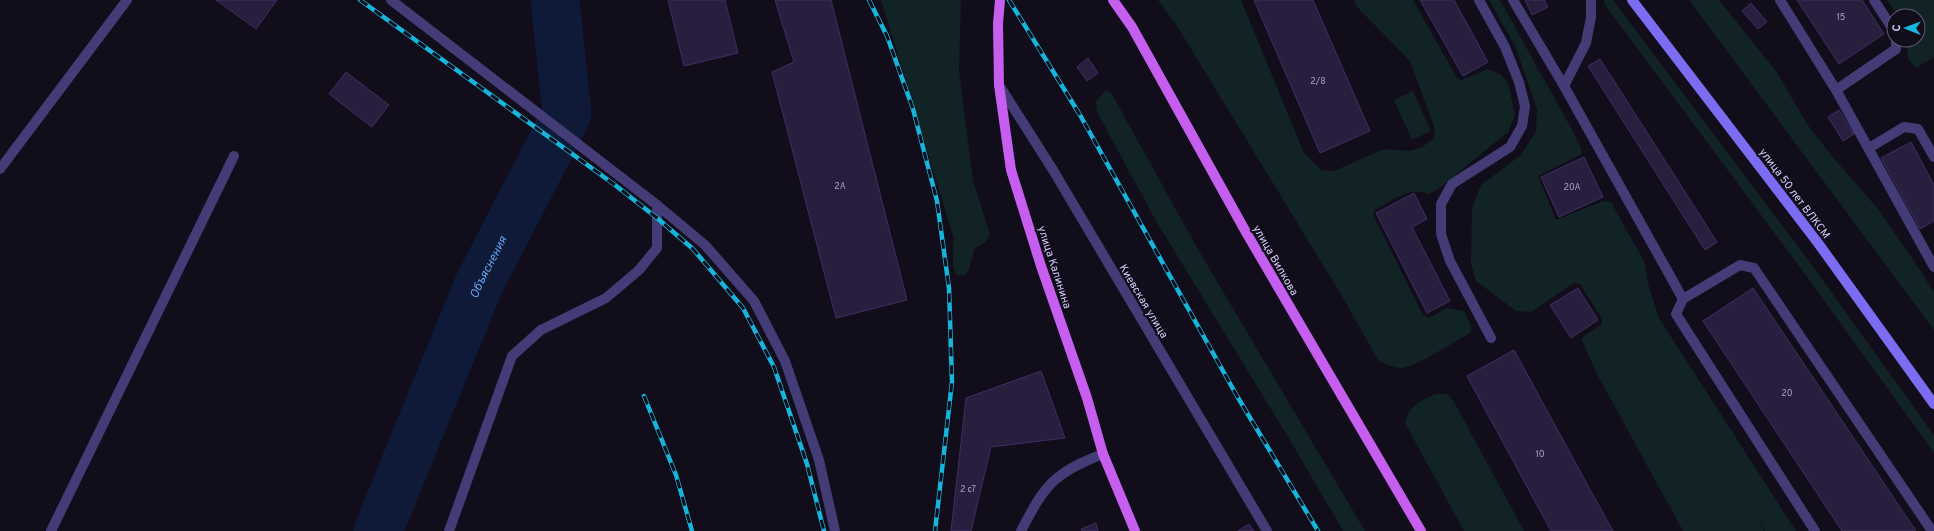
<svg xmlns="http://www.w3.org/2000/svg" width="1934" height="531" viewBox="0 0 1934 531" font-family="Overpass,sans-serif">
  <style>
    .green { fill: #112324 }
    .lines { fill: none; stroke-linecap: round; stroke-linejoin: round }
    .river { stroke: #0f1a38; stroke-width: 49 }
    .building { fill: #281f3e; stroke: #3e2f64 }
    .lane { stroke: #443c76; stroke-width: 10 }
    .street { stroke: #443c76; stroke-width: 10 }
    .secondary { stroke: #7c6cf1; stroke-width: 10 }
    .primary { stroke: #c65eef; stroke-width: 10 }
    .rail-casing { stroke: #16b6dc; stroke-width: 4.5 }
    .rail { stroke: #110d1b; stroke-width: 3; stroke-dasharray: 9; stroke-linecap: butt }
    .labels { text-anchor: middle; stroke-width: 4; stroke-linejoin: round; paint-order: stroke }
    .number-label { font-size: 9px; fill: #aaa1cb }
    .street-label { font-size: 11px; fill: #d5ccfa; stroke: #110d1b }
    .water-label { font-size: 12px; font-style: italic; fill: #64a2f0; stroke: #110d1b }
  </style>
  <rect width="100%" height="100%" fill="#110d1b"/>
  <g class="green">
    <path d="M 881,0 L 961,0 L 959,71 L 973,181 L 990,234 L 985,242 L 974,249 L 969,269 L 965,275 L 958,276 C 949,269 955,248 953,236 Z"/>
    <path d="M 1158,0 L 1241,0 L 1304,153 L 1321,170 L 1334,171 L 1384,149 L 1410,151 L 1422,147 L 1433,139 L 1435,129 L 1410,61 L 1357,7 L 1354,0 L 1413,0 L 1457,78 L 1461,80 L 1488,69 L 1500,74 L 1508,83 L 1515,115 L 1508,132 L 1437,190 L 1428,194 C 1411,185 1390,202 1375,210 L 1373,215 L 1423,315 L 1429,318 L 1447,308 L 1464,311 L 1472,328 L 1470,333 C 1458,340 1412,369 1401,368 C 1393,368 1385,364 1378,360 L 1345,301 L 1177,26 Z"/>
    <polygon points="1489,0 1500,0 1580,144 1582,154 1538,176 1556,220 1603,201 1611,202 1645,263 1648,284 1659,318 1796,531 1765,531 1756,514 1764,531 1683,531 1597,374 1581,338 1602,324 1601,317 1580,284 1574,283 1531,312 1516,311 1476,281 1471,264 1472,208 1481,185 1521,155 1536,131 1537,109 1515,46"/>
    <polygon points="1604,0 1613,0 1809,261 1934,435 1934,453 1802,270 1605,5"/>
    <polygon points="1689,0 1719,0 1776,71 1807,124 1831,155 1878,209 1914,261 1934,292 1934,330"/>
    <polygon points="1887,0 1934,0 1934,57 1916,68 1908,59 1907,40 1918,40 1918,16 1898,16"/>
    <polygon points="1106,90 1111,93 1118,105 1196,246 1365,531 1343,531 1293,445 1156,221 1097,112 1096,101"/>
    <polygon points="1413,91 1431,131 1412,140 1394,100"/>
    <path d="M 1435,394 L 1447,394 L 1454,402 L 1524,531 L 1464,531 L 1405,423 C 1410,404 1419,402 1435,394 Z"/>
  </g>
  <g class="lines">
    <path class="river" id="s1" d="M 378,531 L 479,284 L 567,114 L 555,0"/>
  </g>
  <g class="building">
    <polygon points="216,0 277,0 256,29"/>
    <polygon points="668,0 725,0 738,53 684,66"/>
    <polygon points="775,0 831,0 907,300 836,318 772,72 794,62"/>
    <polygon points="1254,0 1313,0 1370,131 1320,153"/>
    <polygon points="1420,0 1454,0 1488,62 1463,76"/>
    <polygon points="1525,0 1544,0 1548,7 1532,15"/>
    <polygon points="1797,0 1862,0 1884,34 1839,64"/>
    <polygon points="1751,3 1767,22 1758,29 1742,11"/>
    <polygon points="1088,58 1098,73 1087,81 1077,67"/>
    <polygon points="1600,59 1717,242 1705,250 1588,66"/>
    <polygon points="346,72 389,105 372,127 329,94"/>
    <polygon points="1839,110 1854,134 1843,141 1828,117"/>
    <polygon points="1911,142 1934,185 1934,221 1920,229 1881,158"/>
    <polygon points="1584,157 1603,197 1559,217 1541,177"/>
    <polygon points="1414,193 1427,219 1412,227 1450,301 1427,313 1376,213"/>
    <polygon points="1578,288 1598,320 1571,338 1550,305"/>
    <polygon points="1753,288 1916,531 1842,531 1703,321"/>
    <polygon points="1514,350 1587,484 1613,531 1551,531 1467,376"/>
    <polygon points="1041,371 1065,438 991,447 971,531 951,531 966,398"/>
    <polygon points="1096,523 1098,531 1082,531 1081,529"/>
    <polygon points="1249,524 1254,531 1238,531"/>
  </g>
  <g class="lines">
    <g class="lane">
      <polyline points="1479,0 1505,47 1519,82 1525,106 1522,126 1510,147 1452,184 1441,204 1441,234 1450,261 1491,338"/>
      <polyline points="1513,0 1564,86 1683,299"/>
      <polyline points="1780,0 1836,90 1934,267"/>
      <polyline points="1874,0 1894,31"/>
      <polyline points="1564,86 1586,43 1591,17 1591,0"/>
      <polyline points="1836,90 1896,49 1896,40"/>
      <polyline points="1869,148 1904,127 1918,129 1934,157"/>
      <polyline points="0,169 127,0"/>
      <polyline points="657,205 705,245 754,301 785,361 819,460 835,531"/>
      <polyline points="51,531 234,156"/>
      <path d="M 1021,531 C 1045,485 1053,473 1103,454"/>
      <polyline points="1815,531 1676,314 1683,299 1740,265 1754,268 1932,531"/>
    </g>
    <g class="street">
      <polyline points="391,0 657,205 657,248 639,270 606,298 541,330 512,356 449,531"/>
      <polyline points="999,85 1053,170 1267,531"/>
    </g>
    <polyline class="secondary" points="1632,0 1818,243 1934,404"/>
    <g class="primary">
      <polyline points="1000,0 998,24 999,85 1011,170 1041,266 1087,398 1103,454 1135,531"/>
      <polyline points="1113,0 1132,27 1247,234 1421,531"/>
    </g>
    <g class="rail-casing">
      <g id="rail">
        <polyline points="360,0 615,185 657,218 693,249 743,308 774,367 807,464 824,531"/>
        <polyline points="869,0 887,36 913,109 937,201 949,288 952,382 935,531"/>
        <polyline points="1009,0 1080,115 1237,396 1318,531"/>
        <polyline points="644,396 676,475 692,531"/>
      </g>
    </g>
    <use href="#rail" class="rail"/>
  </g>
  <g class="labels">
    <g class="number-label">
      <text x="1841" y="20">15</text>
      <text x="1318" y="84">2/8</text>
      <text x="840" y="189">2А</text>
      <text x="1572" y="190">20А</text>
      <text x="1787" y="396">20</text>
      <text x="1540" y="457">10</text>
      <text x="968" y="492">2 с7</text>
    </g>
    <g class="street-label">
      <text transform="translate(1795 193) rotate(53)" y="4">улица 50 лет ВЛКСМ</text>
      <text transform="translate(1276 260) rotate(60)" y="4">улица Вилкова</text>
      <text transform="translate(1055 267) rotate(72)" y="4">улица Калинина</text>
      <text transform="translate(1144 301) rotate(59)" y="4">Киевская улица</text>
    </g>
    <g class="water-label">
      <text dy="4" stroke="none"><textPath href="#s1" startOffset="286">Объяснения</textPath></text>
    </g>
  </g>
  <g transform="translate(1906 28) rotate(271)"><circle r="19" fill="#110d1b" stroke="#5f5974"/>
  <path d="M0-3L7 15L0 10L-7 15Z" fill="#16b6dc"/>
  <text y="-6" font-size="11" font-weight="bold" text-anchor="middle" fill="#d5ccfa">С</text>
  </g>
</svg>
